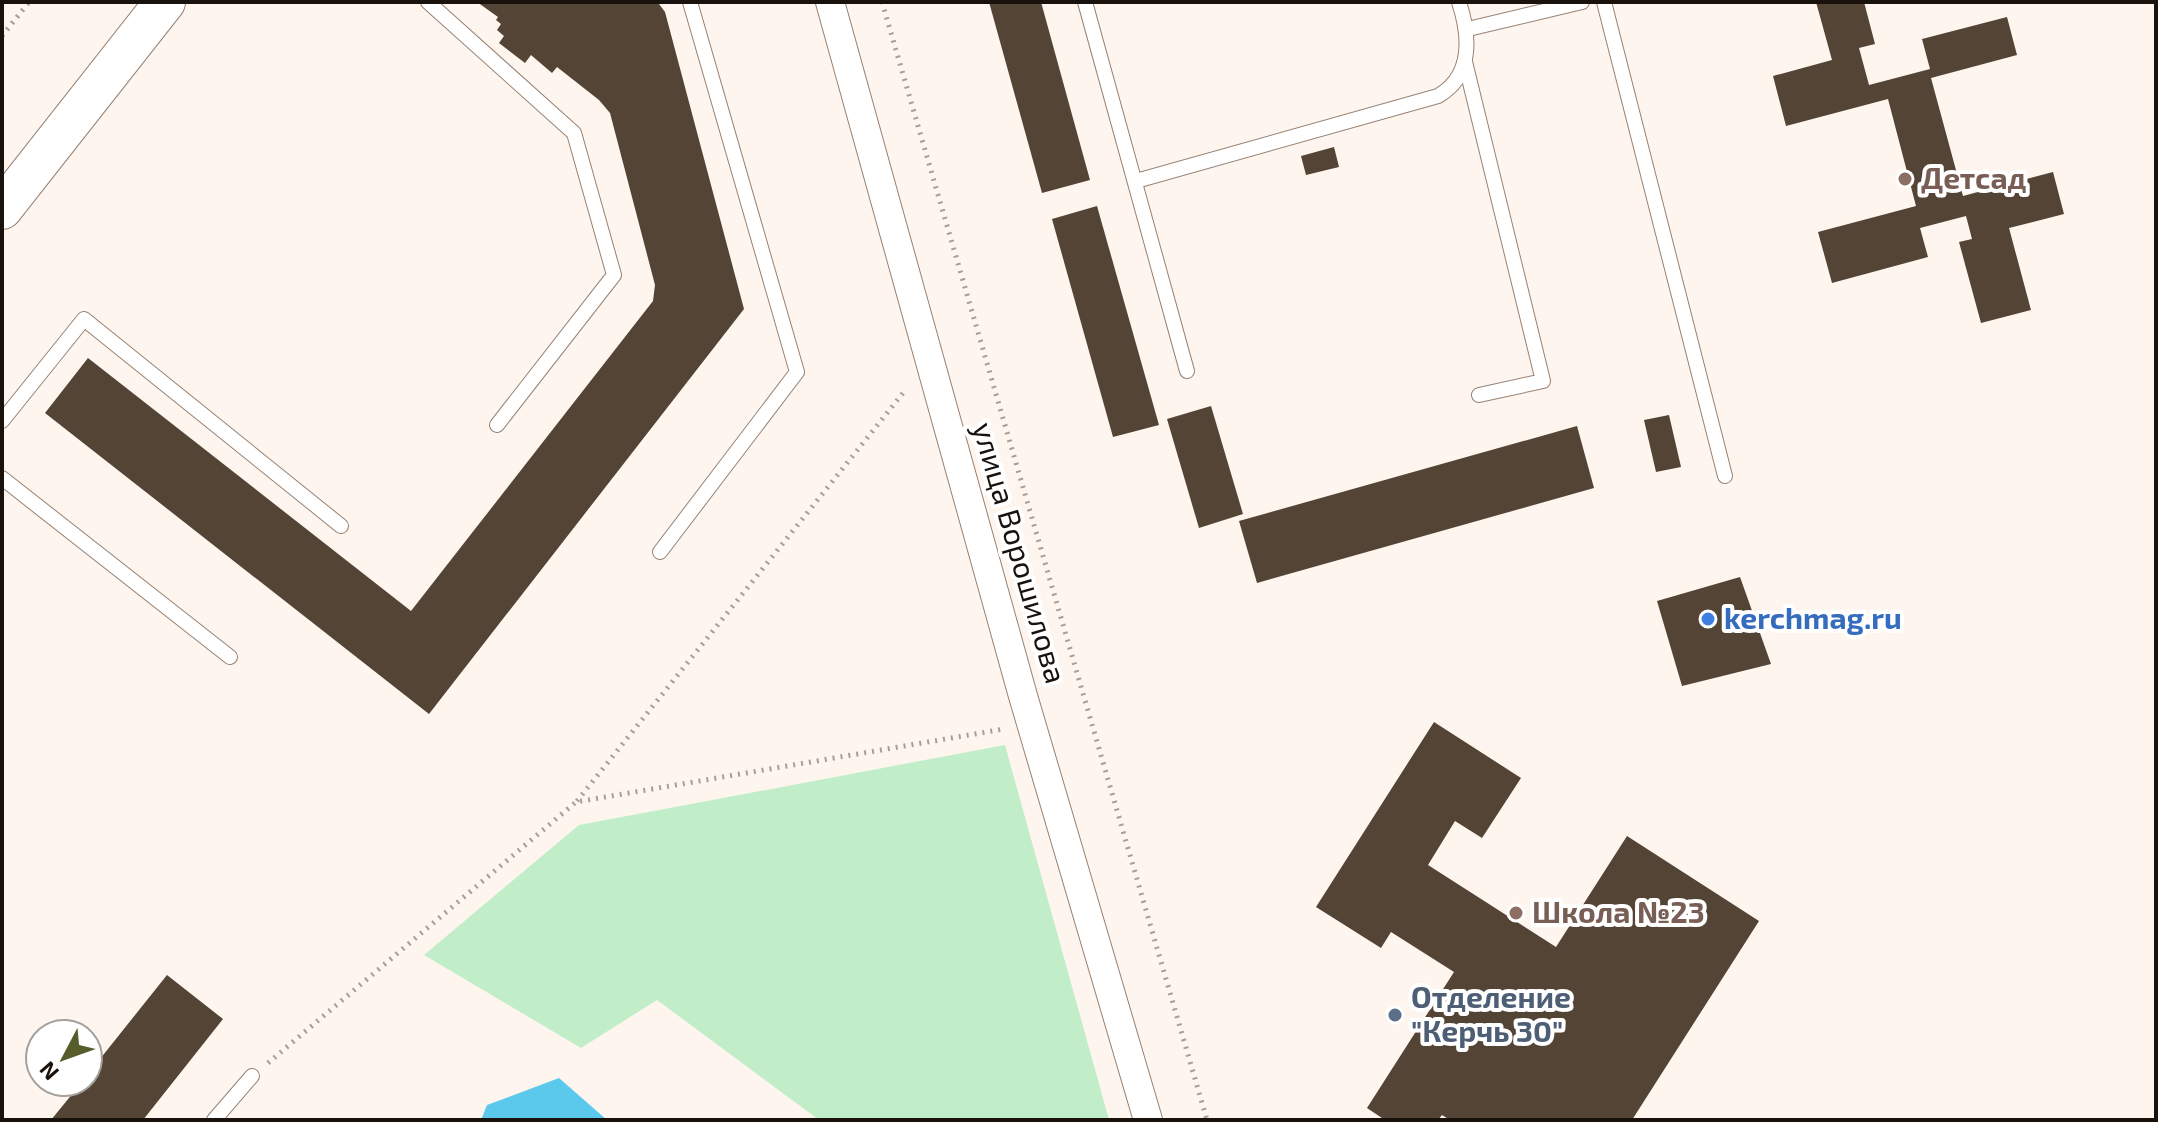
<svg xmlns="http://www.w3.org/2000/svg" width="2158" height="1122" viewBox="0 0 2158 1122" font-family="'Exo 2',sans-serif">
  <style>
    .green { fill: #c1eec9 }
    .water { fill: #5bc9eb }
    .building { fill: #534435 }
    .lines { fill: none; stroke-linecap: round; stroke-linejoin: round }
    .lane-casing { stroke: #968274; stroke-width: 16 }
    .street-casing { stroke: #968274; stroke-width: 30 }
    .secondary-casing { stroke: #968274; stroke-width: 42 }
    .path { stroke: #a79e98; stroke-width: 5; stroke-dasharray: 2 6; stroke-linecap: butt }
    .lane { stroke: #fff; stroke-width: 14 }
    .street { stroke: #fff; stroke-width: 28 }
    .secondary { stroke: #fff; stroke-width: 40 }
    .education-dot { fill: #8d6e63; stroke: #fff; stroke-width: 3 }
    .shop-dot { fill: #3f7fe0; stroke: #fff; stroke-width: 3 }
    .service-dot { fill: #5c6f8a; stroke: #fff; stroke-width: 3 }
    .labels { text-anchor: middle; stroke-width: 8; stroke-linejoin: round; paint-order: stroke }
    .education-label { font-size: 30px; font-weight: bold; fill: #785e54; stroke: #fff; text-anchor: start }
    .street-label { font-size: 30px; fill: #19110c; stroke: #fff }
    .shop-label { font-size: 30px; font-weight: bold; fill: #366cbe; stroke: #fff; text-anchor: start }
    .service-label { font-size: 30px; font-weight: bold; fill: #4e5e75; stroke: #fff; text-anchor: start }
  </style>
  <rect width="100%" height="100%" fill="#fef5ee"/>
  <polygon class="green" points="1005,745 1109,1120 819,1120 657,1000 581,1048 424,955 579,825"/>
  <polygon class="water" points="559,1078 607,1120 481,1120 487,1105"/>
  <g class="building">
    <polygon points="477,2 656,2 659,4 665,12 744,309 429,714 45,413 88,358 411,611 653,301 655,285 610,113 599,100 557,67 552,73 531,55 525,63 499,43 504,36 497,30 501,24 496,20 498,17"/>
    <polygon points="989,2 1041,2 1090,180 1042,193"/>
    <polygon points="1816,2 1864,2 1875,44 1859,48 1869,85 1930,69 1922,39 2007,17 2017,55 1931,78 1963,196 2053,172 2064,214 2009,228 2031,310 1981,323 1959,242 1972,239 1966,216 1920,228 1928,257 1832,283 1818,232 1916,206 1888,99 1786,126 1773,76 1832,60"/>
    <polygon points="1334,147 1339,167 1306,175 1301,156"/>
    <polygon points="1097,206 1159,425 1113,437 1052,219"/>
    <polygon points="1211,406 1243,514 1199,528 1167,419"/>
    <polygon points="1669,415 1681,467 1656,472 1644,420"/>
    <polygon points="1577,426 1594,488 1257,583 1239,521"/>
    <polygon points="1740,577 1771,664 1682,686 1657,601"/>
    <polygon points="1434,722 1521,778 1482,838 1455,821 1428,865 1556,947 1627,836 1759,921 1632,1120 1450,1120 1442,1115 1438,1120 1385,1120 1367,1108 1454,972 1391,932 1381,948 1316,907"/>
    <polygon points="167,975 223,1019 143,1120 51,1120 82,1082 88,1082 88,1074"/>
  </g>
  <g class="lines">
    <g class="lane-casing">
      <g id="lane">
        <polyline points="428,2 574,133 614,275 497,425"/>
        <polyline points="1085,2 1187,371"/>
        <polyline points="1604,2 1725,476"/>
        <polyline points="1468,29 1582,2"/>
        <polyline points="1465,62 1543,381 1479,395"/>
        <path d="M 1136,181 L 1438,96 C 1473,76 1470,36 1459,2"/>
        <polyline points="2,421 84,319 341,526"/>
        <polyline points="2,478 230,657"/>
        <polyline points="660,552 797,372 690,2"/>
        <polyline points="214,1120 252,1076"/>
      </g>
    </g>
    <g class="street-casing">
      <polyline id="street" points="830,2 1023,696 1148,1120"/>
    </g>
    <g class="secondary-casing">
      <polyline id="secondary" points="2,209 165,2"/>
    </g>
    <g class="path">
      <polyline points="882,2 1207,1120"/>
      <polyline points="2,36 29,2"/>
      <polyline points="577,801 903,393"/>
      <polyline points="268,1063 576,802 1004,729"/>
    </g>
    <use href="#lane" class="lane"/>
    <use href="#street" class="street"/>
    <use href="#secondary" class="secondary"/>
  </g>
  <g class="education-dot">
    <circle cx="1905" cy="179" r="8"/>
    <circle cx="1516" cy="913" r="8"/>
  </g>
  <circle class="shop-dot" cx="1708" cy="619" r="8"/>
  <circle class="service-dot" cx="1395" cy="1015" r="8"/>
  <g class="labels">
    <g class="education-label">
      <text x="1921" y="189">Детсад</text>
      <text x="1532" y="923">Школа №23</text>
    </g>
    <g class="street-label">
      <text transform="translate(1019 553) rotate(74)" y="10">улица Ворошилова</text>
    </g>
    <g class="shop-label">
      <text x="1724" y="629">kerchmag.ru</text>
    </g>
    <g class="service-label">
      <text x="1411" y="1008">Отделение<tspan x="1411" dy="34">"Керчь 30"</tspan></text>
    </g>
  </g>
  <rect width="2158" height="1122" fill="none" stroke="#19110c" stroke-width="8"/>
  <g transform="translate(64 1058) rotate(229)"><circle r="38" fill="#ffffff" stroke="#a3a09e" stroke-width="2"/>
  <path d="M0-6L14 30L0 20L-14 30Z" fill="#565d2b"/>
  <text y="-12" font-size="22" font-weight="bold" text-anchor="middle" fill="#19110c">N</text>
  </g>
</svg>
